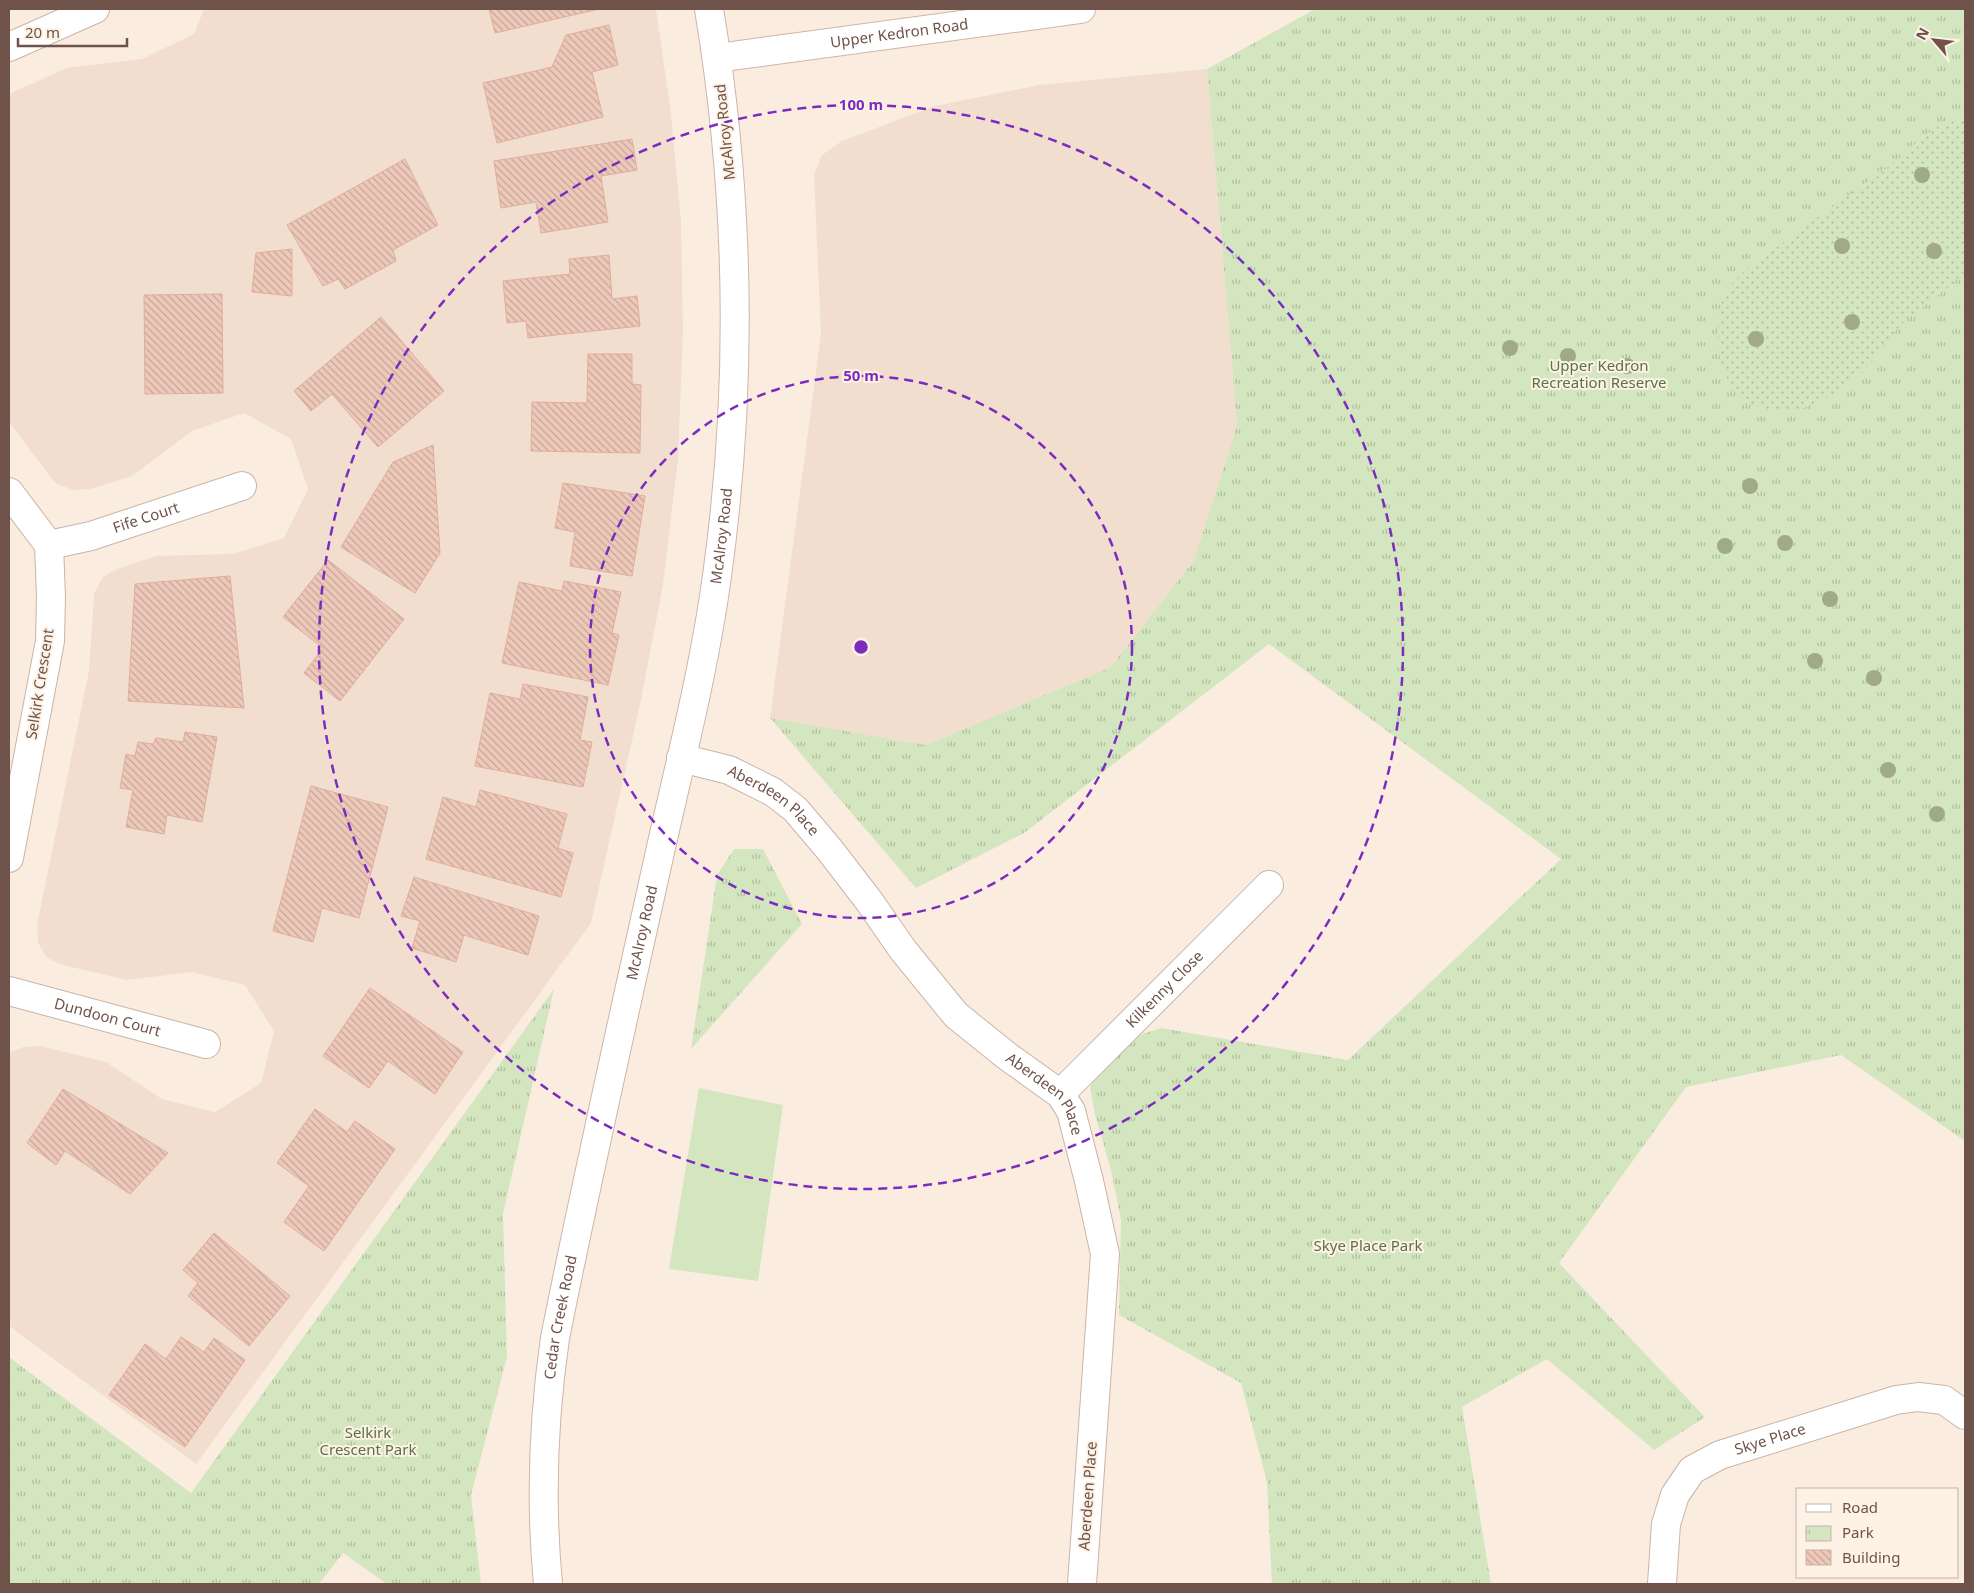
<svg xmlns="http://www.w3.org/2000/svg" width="1974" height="1593" viewBox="0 0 1974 1593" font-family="'Noto Sans',sans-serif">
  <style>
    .residential { fill: #f1decf }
    .grass { fill: #d4e6c0 }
    .park { fill: url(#park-tufts) }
    .garden { fill: url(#garden-dots) }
    .building { fill: url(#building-back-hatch); stroke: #dfae9c }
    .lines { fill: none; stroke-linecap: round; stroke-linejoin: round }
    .street-casing { stroke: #c9b4a9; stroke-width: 30 }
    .secondary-casing { stroke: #cfb5a9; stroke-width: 30 }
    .street { stroke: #fff; stroke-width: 28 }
    .secondary { stroke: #fff; stroke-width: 28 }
    .tree { fill: #a0aa89 }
    .ring { fill: none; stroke: #7b2cbf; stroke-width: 2.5; stroke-dasharray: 9 6 }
    .labels { text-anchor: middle; stroke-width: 4; stroke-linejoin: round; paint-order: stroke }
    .street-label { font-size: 15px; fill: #6f534a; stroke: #fef2e6 }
    .park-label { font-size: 15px; fill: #577442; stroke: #fef2e6 }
    .centre { fill: #7b2cbf; stroke: #fef2e6; stroke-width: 2.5 }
    .ring-label { font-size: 15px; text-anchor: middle; font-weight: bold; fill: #7b2cbf; stroke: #fef2e6; stroke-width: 4; stroke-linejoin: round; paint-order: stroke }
  </style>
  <defs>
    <pattern id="park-tufts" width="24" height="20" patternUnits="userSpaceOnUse" patternTransform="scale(1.25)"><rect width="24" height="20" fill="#d4e6c0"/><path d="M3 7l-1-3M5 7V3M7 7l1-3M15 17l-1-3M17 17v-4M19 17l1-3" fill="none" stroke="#b0bd9e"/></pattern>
    <pattern id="garden-dots" width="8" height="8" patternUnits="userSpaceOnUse" patternTransform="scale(1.25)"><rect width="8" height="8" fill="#d4e6c0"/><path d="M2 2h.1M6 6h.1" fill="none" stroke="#b0bd9e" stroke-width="1.8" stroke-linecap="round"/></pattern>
    <pattern id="building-back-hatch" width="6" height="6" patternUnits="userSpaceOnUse" patternTransform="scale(1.25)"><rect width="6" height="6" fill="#eec9ba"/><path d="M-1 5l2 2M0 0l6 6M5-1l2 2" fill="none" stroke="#c5a699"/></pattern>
  </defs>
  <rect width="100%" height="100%" fill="#faede0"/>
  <g class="residential">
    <polygon points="204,9 656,9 671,114 681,222 683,330 678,459 663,585 641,700 591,923 196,1464 9,1326 9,1053 23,1047 40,1046 106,1062 162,1099 215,1112 261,1083 274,1031 245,985 192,972 127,980 63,965 47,958 38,943 37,925 89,671 94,594 103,577 117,569 156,556 233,554 284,538 308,489 291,439 244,413 192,431 132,476 91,489 73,490 55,483 9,422 9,94 67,68 142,59 194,34"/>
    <polygon points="1207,69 1237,425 1194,560 1111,667 926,745 770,718 821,334 814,175 822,155 842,141 935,106 1039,85"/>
  </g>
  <polygon class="grass" points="699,1088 783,1105 758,1281 669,1269"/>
  <g class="park">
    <polygon points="1315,9 1965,9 1965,1141 1841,1055 1686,1087 1559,1263 1705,1417 1654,1450 1547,1359 1462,1407 1491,1584 1272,1584 1267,1482 1241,1383 1119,1315 1121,1220 1111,1170 1095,1115 1090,1087 1106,1059 1131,1038 1161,1028 1348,1060 1561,859 1269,644 1024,833 916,888 770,718 926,745 1111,667 1194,560 1237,425 1207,69"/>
    <polygon points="734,849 763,849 802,924 691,1049 717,875"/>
    <polygon points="554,989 503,1214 507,1357 471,1495 481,1584 387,1584 343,1553 319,1584 9,1584 9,1357 191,1493"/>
  </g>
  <path class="garden" d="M 1961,120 L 1965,122 L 1965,271 C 1947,291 1924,305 1904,322 C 1892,333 1883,348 1873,361 C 1854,383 1829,399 1801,409 C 1796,411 1789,410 1783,411 C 1736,412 1716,372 1718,331 C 1718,319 1719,305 1725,294 C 1729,285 1738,278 1744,271 C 1792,236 1840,201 1888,167 C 1916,147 1925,125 1961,120 Z"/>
  <g class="building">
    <polygon points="489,9 599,9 495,33"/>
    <polygon points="609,25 618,65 592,72 603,117 497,143 483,83 552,67 566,35"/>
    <polygon points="632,139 637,170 601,176 608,222 541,233 536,202 501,208 494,161"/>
    <polygon points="405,159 438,225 393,250 396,261 345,289 338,279 323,286 287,225"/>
    <polygon points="292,249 292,296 252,292 256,253"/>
    <polygon points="609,255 612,299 637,296 640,326 528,338 526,321 507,323 503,281 570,274 569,259"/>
    <polygon points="222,294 223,393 145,394 144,295"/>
    <polygon points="381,317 444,391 378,447 332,394 311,411 294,391"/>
    <polygon points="588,354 632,354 632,384 641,385 640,453 531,451 532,402 587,403"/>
    <polygon points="433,445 440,553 415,593 341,547 393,462"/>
    <polygon points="563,483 645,496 632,576 570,566 575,532 555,528"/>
    <polygon points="328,560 404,619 340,701 304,673 323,648 283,617"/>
    <polygon points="230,576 244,708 128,701 135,584"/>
    <polygon points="564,581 621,592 612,633 619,635 608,685 502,663 519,582 562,591"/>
    <polygon points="523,684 588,697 580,740 592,742 583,787 475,766 490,693 520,699"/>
    <polygon points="185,732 217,737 202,822 167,815 164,834 126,827 133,790 120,788 126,754 135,756 138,742 153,744 156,738 183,742"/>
    <polygon points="311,786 388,807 359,918 322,908 313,942 273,931"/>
    <polygon points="480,790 567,814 558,848 573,853 561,897 426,859 443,797 476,807"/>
    <polygon points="414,877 539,916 528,955 464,935 456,962 412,948 420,921 401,916"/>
    <polygon points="370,988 463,1052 435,1094 388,1061 369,1088 323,1056"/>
    <polygon points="63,1089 168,1153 130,1194 65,1151 56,1165 27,1143"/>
    <polygon points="315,1109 347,1132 355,1121 395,1149 324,1251 284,1222 309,1186 277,1163"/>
    <polygon points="214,1233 290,1296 249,1346 188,1296 198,1283 183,1270"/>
    <polygon points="181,1337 204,1352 214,1338 245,1360 185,1447 109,1395 145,1344 166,1359"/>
  </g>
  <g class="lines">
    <g class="street-casing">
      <g id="street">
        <polyline points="9,47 95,9"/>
        <polyline points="9,492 49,545 51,597 50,641 9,858"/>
        <path id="s1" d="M 49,545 L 91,536 L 242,486"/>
        <path id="s2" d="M 681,758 L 729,770 L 773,792 L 795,809 L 829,849 L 869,901 L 903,950 L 956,1015 L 1007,1056 L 1060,1094 L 1071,1111 L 1089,1181 L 1105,1254 L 1082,1584"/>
        <path id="s3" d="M 9,991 L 206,1044"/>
        <path id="s4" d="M 1060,1094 L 1269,885"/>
        <path id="s5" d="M 1662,1584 L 1666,1524 L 1675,1495 L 1692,1470 L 1720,1455 L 1896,1400 L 1918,1397 L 1944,1400 L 1965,1415"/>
      </g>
    </g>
    <g class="secondary-casing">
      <g id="secondary">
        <path id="s6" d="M 717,58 L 1081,9"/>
        <path id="s7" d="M 548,1584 C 540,1500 543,1421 555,1338 C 587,1178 623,1019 658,861 C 679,766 704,672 717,576 C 743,388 740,196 709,9"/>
      </g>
    </g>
    <use href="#street" class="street"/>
    <use href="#secondary" class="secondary"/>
  </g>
  <g class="tree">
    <circle cx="1922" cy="175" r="8"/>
    <circle cx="1842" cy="246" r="8"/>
    <circle cx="1934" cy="251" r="8"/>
    <circle cx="1852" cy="322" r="8"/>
    <circle cx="1756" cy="339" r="8"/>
    <circle cx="1510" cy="348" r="8"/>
    <circle cx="1568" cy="356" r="8"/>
    <circle cx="1627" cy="366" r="8"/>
    <circle cx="1750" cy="486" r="8"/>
    <circle cx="1785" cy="543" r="8"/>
    <circle cx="1725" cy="546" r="8"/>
    <circle cx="1830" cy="599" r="8"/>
    <circle cx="1815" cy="661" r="8"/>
    <circle cx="1874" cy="678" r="8"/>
    <circle cx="1888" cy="770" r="8"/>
    <circle cx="1937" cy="814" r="8"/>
  </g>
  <g class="ring">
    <circle cx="861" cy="647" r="271"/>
    <circle cx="861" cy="647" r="542"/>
  </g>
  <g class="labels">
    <g class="street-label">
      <text dy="5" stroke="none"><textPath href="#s6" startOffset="184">Upper Kedron Road</textPath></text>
      <text transform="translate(725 132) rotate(-96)" y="5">McAlroy Road</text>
      <text dy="5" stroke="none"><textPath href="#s1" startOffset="101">Fife Court</textPath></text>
      <text dy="5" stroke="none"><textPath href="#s7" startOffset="1066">McAlroy Road</textPath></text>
      <text transform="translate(40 684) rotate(-81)" y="5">Selkirk Crescent</text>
      <text dy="5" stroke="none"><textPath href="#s2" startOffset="104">Aberdeen Place</textPath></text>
      <text dy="5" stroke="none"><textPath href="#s7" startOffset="661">McAlroy Road</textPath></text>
      <text dy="5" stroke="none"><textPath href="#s4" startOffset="148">Kilkenny Close</textPath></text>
      <text dy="5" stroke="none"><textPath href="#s3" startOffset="102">Dundoon Court</textPath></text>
      <text dy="5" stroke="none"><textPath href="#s2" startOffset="509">Aberdeen Place</textPath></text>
      <text dy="5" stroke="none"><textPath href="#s7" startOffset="268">Cedar Creek Road</textPath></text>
      <text dy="5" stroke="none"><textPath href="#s5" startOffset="205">Skye Place</textPath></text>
      <text transform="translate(1088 1496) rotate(-86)" y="5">Aberdeen Place</text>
    </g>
    <g class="park-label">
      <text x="1599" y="371">Upper Kedron<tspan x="1599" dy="17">Recreation Reserve</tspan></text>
      <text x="1368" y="1251">Skye Place Park</text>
      <text x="368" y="1438">Selkirk<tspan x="368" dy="17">Crescent Park</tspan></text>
    </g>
  </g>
  <circle cx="861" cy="647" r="8" class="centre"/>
  <g class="ring-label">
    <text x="861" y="110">100 m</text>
    <text x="861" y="381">50 m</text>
  </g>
  <rect width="1974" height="1593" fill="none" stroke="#6f534a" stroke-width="20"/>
  <rect x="1796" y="1488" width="162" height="90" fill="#fef2e6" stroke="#c5b2a8"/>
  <rect x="1806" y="1504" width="25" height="8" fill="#ffffff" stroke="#c5b2a8"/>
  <text x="1842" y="1513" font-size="15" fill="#6f534a">Road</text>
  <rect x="1806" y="1526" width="25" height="15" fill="url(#park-tufts)" stroke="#c5b2a8"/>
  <text x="1842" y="1538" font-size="15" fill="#6f534a">Park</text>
  <rect x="1806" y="1550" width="25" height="15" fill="url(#building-back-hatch)" stroke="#c5b2a8"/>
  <text x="1842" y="1563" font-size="15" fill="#6f534a">Building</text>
  <g transform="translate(1934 40) rotate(298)" stroke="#fef2e6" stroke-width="4" paint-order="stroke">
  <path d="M0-4L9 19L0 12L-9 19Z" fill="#6f534a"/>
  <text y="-8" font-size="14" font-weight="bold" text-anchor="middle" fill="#6f534a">N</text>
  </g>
  <path d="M18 38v8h109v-8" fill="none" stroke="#6f534a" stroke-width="2.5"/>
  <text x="25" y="38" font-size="15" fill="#6f534a" stroke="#fef2e6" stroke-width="4" paint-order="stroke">20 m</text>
</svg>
